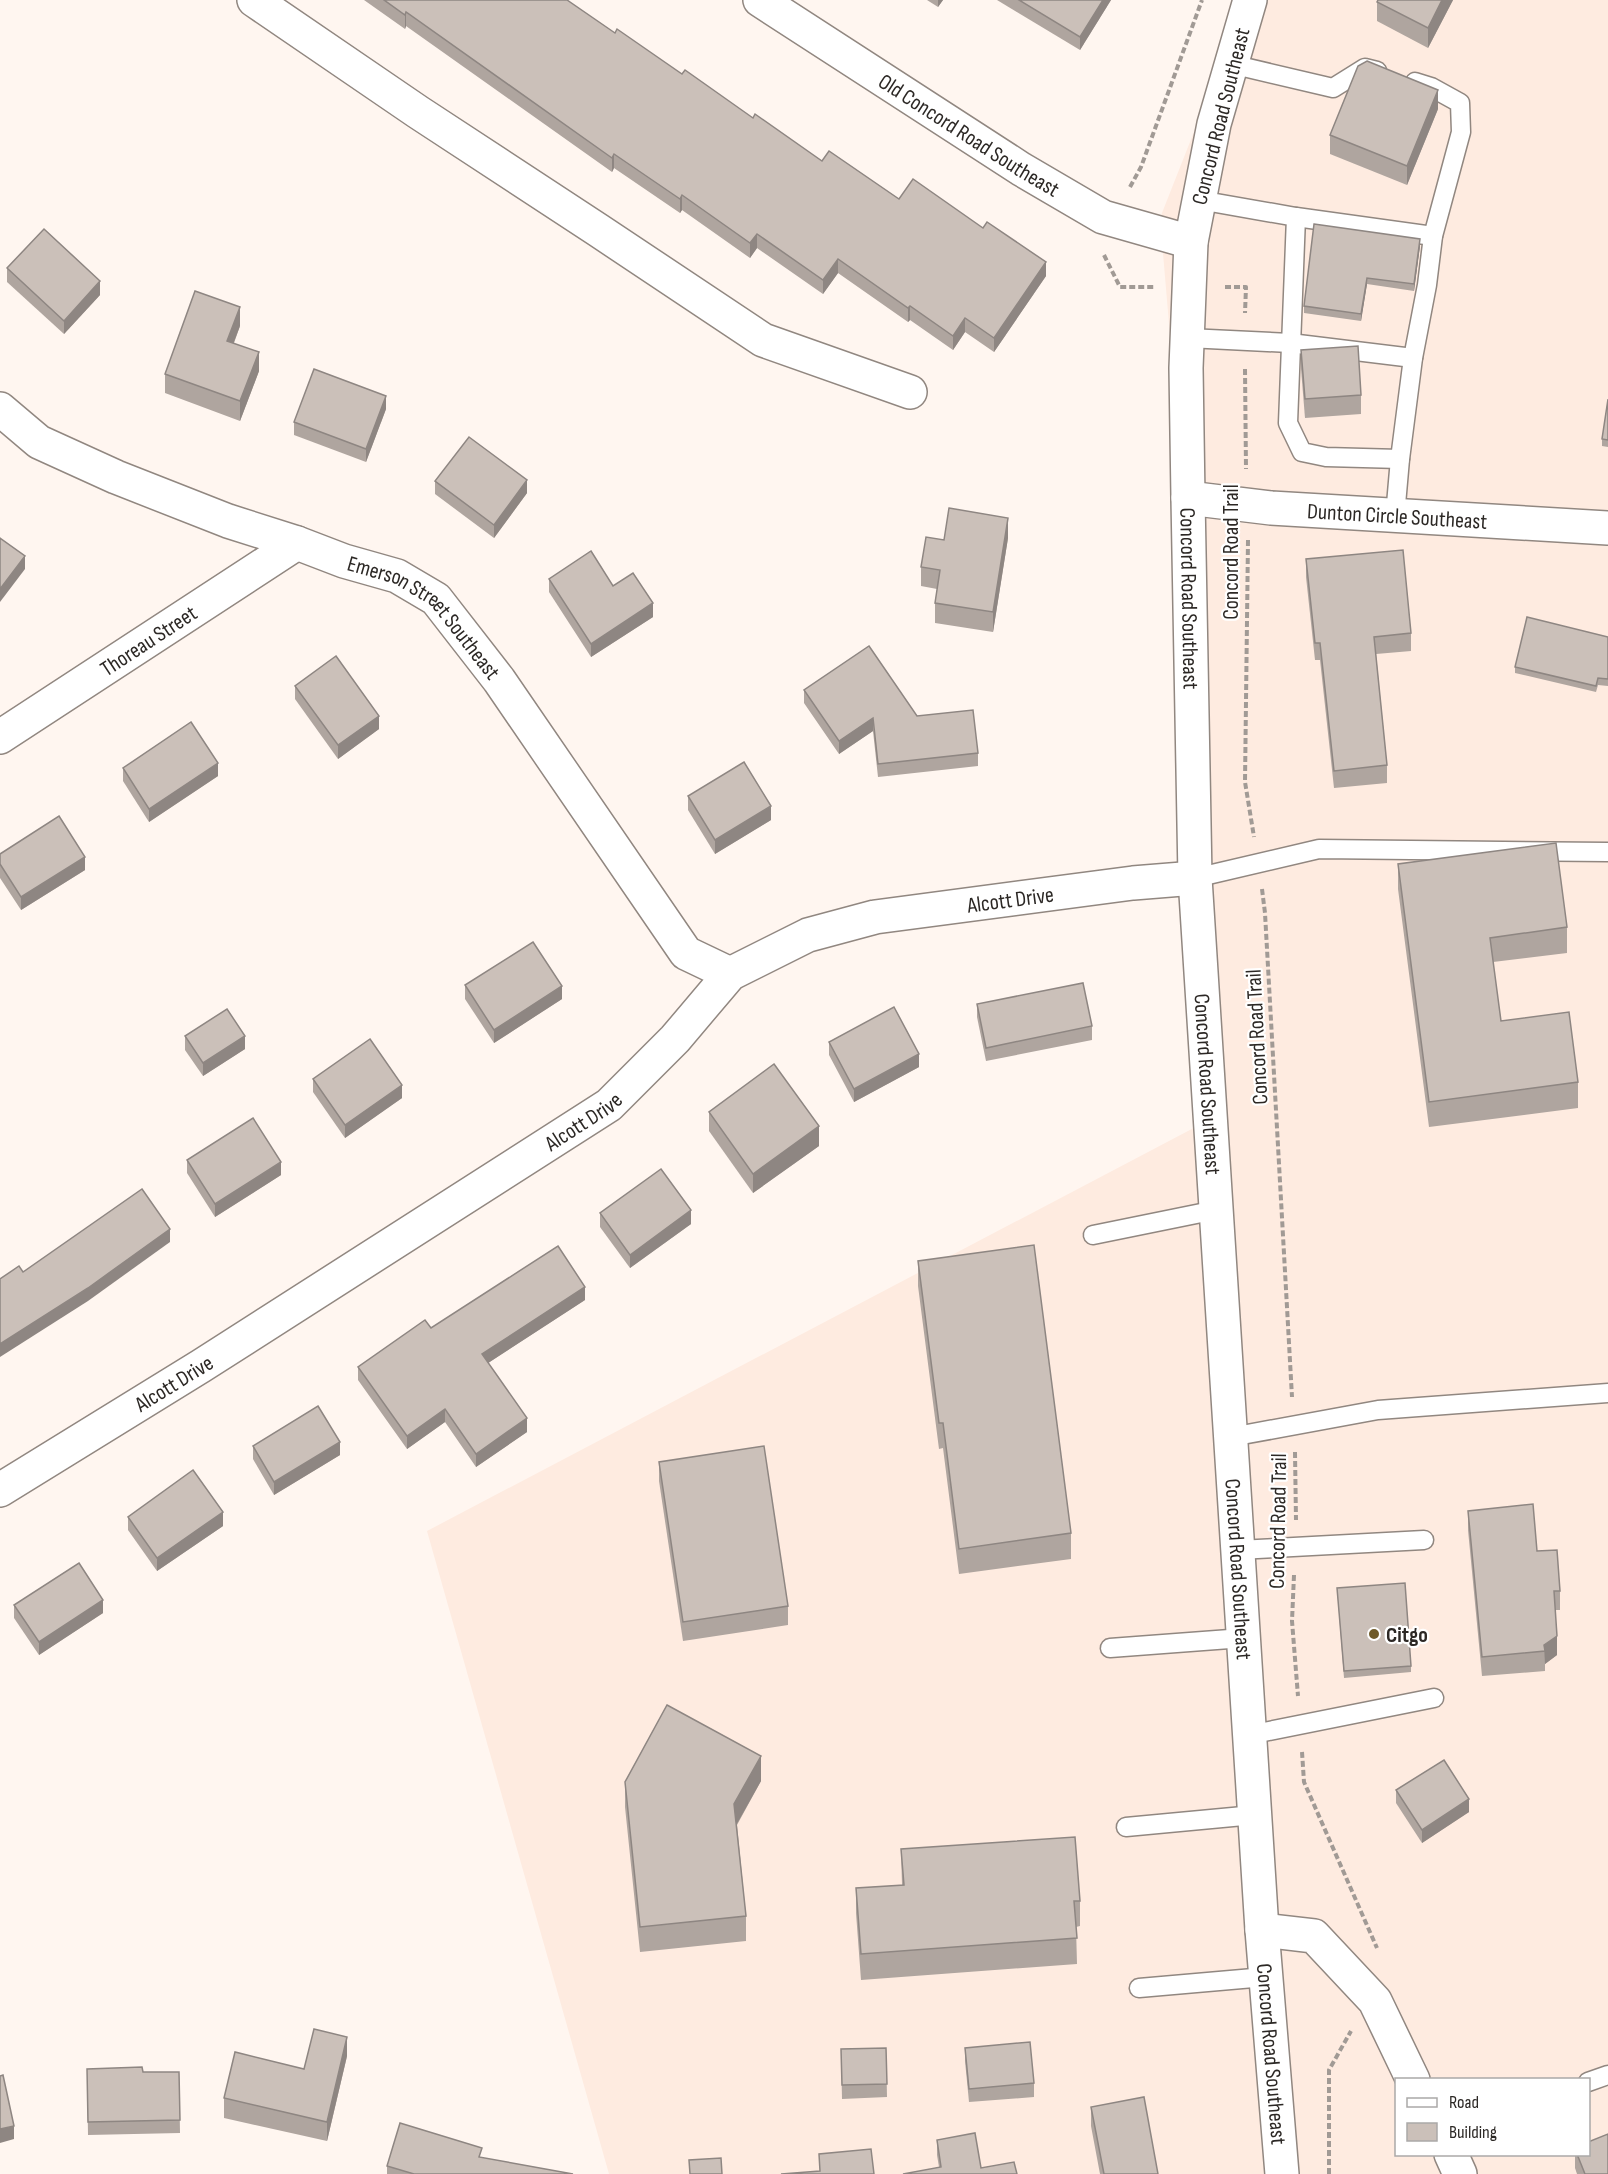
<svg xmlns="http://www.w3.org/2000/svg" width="1608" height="2174" viewBox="0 0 1608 2174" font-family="'Sofia Sans Condensed',sans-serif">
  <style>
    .built { fill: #feebe0; fill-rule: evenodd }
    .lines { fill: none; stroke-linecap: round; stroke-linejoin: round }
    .service-casing { stroke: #918780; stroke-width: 21 }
    .minor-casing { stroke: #918780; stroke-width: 36 }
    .tertiary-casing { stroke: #918780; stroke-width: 36 }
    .path { stroke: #a19a95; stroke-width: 4; stroke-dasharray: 6 3; stroke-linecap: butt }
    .service { stroke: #fff; stroke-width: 18 }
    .minor { stroke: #fff; stroke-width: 33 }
    .tertiary { stroke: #fff; stroke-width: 33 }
    .wall { fill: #afa59f }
    .shaded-wall { fill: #8e8682 }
    .building { fill: #cbc0b9; stroke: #8e8682; stroke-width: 1.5 }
    .poi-dot { fill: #6f5a29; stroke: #fff; stroke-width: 2 }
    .labels { text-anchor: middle; stroke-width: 4.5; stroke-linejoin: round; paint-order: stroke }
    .street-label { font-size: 22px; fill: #2c2825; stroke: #fff }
    .poi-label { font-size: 22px; font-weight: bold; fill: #2c2825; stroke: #fff; text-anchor: start }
  </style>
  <rect width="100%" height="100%" fill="#fff6f0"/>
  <path class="built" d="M 1246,0 L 1608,0 L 1608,2174 L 609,2174 L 427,1531 L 1226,1111 L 1188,547 L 1160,218 ZM 1396,2080 L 1588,2080 L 1588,2154 L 1396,2154 Z"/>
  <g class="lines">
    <g class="service-casing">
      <g id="service">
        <polyline points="1231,64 1333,88 1365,68 1377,71"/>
        <polyline points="1199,200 1296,217 1288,423 1302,452 1326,457 1400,459"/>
        <polyline points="1296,217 1433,236"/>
        <polyline points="1188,338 1290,343 1413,358"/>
        <polyline points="1395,516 1400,459 1413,358 1427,285 1433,236 1461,132 1460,103 1431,87 1415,82"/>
        <polyline points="1195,878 1319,849 1608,852"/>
        <polyline points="1093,1235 1216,1210"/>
        <polyline points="1231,1437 1378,1410 1608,1393"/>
        <polyline points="1238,1550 1424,1540"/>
        <polyline points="1110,1648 1243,1638"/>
        <polyline points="1249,1735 1434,1698"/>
        <polyline points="1126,1827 1254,1815"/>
        <polyline points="1139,1988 1265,1977"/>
        <polyline points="1588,2082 1608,2075"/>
      </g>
    </g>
    <g class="minor-casing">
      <g id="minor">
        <polyline points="254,0 418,112 598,230 763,340 910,392"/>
        <path id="s1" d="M 0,409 L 39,442 L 116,477 L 228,521 L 297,543 L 344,561 L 397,576 L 436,599 L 499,680 L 686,953 L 730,974"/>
        <path id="s2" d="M 1188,498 L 1271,508 L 1608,528"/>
        <path id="s3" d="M 0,737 L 297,543"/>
        <path id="s4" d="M 0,1490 L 201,1366 L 609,1105 L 675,1039 L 730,974 L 808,935 L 875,917 L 1133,883 L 1195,878"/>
      </g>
    </g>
    <g class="tertiary-casing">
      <g id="tertiary">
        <path id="s5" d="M 760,0 L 1021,169 L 1103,217 L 1191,242"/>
        <path id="s6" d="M 1250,0 L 1214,124 L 1191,242 L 1186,368 L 1188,498 L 1195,878 L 1262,1930 L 1282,2174"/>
        <polyline points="1262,1930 1314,1936 1375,2001 1413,2080"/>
        <polyline points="1451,2154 1460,2174"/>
      </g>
    </g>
    <g class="path">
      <polyline points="1130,187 1141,167 1202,0"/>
      <polyline points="1104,255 1120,287 1154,287"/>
      <polyline points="1225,287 1246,287 1245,313"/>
      <polyline points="1245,369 1246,469"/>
      <polyline points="1248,540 1245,782 1254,837"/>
      <polyline points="1262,889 1265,913 1292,1397"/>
      <polyline points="1295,1452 1296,1520"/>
      <polyline points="1294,1575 1292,1621 1298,1696"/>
      <polyline points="1302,1752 1304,1782 1377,1948"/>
      <polyline points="1329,2174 1329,2070 1351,2031"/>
    </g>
    <use href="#service" class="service"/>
    <use href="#minor" class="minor"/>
    <use href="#tertiary" class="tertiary"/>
  </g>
  <g class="wall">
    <polygon points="364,0 567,0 615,33 822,161 899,199 1046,276 994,352 965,332 953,350 910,320 908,322 838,273 823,294 757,248 750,258 682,210 680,213 614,168 612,172 406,26 405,29"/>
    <polygon points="927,0 943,0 938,7"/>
    <polygon points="997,0 1111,0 1080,50"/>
    <polygon points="1378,0 1453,0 1428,48 1377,21 1377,2"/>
    <polygon points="1438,109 1407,185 1330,154 1330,135"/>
    <polygon points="1420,246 1414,291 1367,284 1361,321 1304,313 1304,306"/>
    <polygon points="7,268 100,295 64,334 7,282"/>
    <polygon points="240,326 234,343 259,371 240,421 165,393 165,374"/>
    <polygon points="1301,350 1361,395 1361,414 1305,418 1301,369"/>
    <polygon points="1608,399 1608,447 1602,446 1602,439"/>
    <polygon points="386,409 366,462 294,435 294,422"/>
    <polygon points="435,481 527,493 494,538 435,494"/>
    <polygon points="1008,538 993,632 935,623 935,603 937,589 921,586 921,567 944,540"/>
    <polygon points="1306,559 1411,633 1411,651 1376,654 1387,765 1387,783 1334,788 1320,660 1315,660 1306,577"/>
    <polygon points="549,579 613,586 653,617 591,657 549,592"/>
    <polygon points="1608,637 1608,686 1598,685 1596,692 1515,673 1515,667"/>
    <polygon points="295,686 379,729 338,759 295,699"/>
    <polygon points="804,690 917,716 978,753 978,766 878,777 873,731 839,754 804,703"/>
    <polygon points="123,768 218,776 149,822 123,781"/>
    <polygon points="688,796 771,820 715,854 688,810"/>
    <polygon points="0,854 85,870 21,910 0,878"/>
    <polygon points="1398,864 1567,927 1567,953 1493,962 1501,1021 1578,1082 1578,1108 1429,1127 1398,889"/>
    <polygon points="465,985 562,999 494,1043 465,999"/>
    <polygon points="977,1004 1092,1026 1092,1040 986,1061 977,1017"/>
    <polygon points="185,1036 245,1049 203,1076 185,1050"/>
    <polygon points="829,1042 919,1067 854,1102 829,1055"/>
    <polygon points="313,1079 402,1098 345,1138 313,1092"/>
    <polygon points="709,1112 819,1146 753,1193 709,1131"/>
    <polygon points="187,1160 281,1175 215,1217 187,1173"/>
    <polygon points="600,1213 691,1224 630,1268 600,1227"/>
    <polygon points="918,1261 1071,1533 1071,1559 959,1574 943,1448 939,1449 918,1286"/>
    <polygon points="585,1300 488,1363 527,1432 476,1467 445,1422 407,1449 358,1380 358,1367 431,1328"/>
    <polygon points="253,1446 340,1455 274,1495 253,1459"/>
    <polygon points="659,1462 788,1606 788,1625 683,1641 659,1481"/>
    <polygon points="1468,1511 1537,1551 1560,1591 1560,1610 1555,1610 1557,1655 1545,1664 1545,1671 1482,1676 1468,1530"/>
    <polygon points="128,1517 223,1526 157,1571 128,1530"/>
    <polygon points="1337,1588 1411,1666 1411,1672 1344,1678"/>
    <polygon points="14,1605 103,1613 39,1655 14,1618"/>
    <polygon points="761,1781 737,1825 746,1916 746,1941 640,1952 625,1807 625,1782"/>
    <polygon points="1396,1790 1469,1812 1422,1843 1396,1803"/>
    <polygon points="901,1849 1080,1901 1080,1926 1076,1927 1077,1964 861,1980 856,1913 856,1888 902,1885"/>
    <polygon points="886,2048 887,2097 842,2099 841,2049"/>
    <polygon points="965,2048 1034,2083 1034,2097 969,2102 965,2061"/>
    <polygon points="347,2056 327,2141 224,2118 224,2098 304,2069"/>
    <polygon points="87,2069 143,2072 179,2072 180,2133 88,2135"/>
    <polygon points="1091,2107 1158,2174 1100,2174 1091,2126"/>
    <polygon points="937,2140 981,2168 939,2167 937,2155"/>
    <polygon points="1575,2154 1588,2154 1608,2174 1577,2174 1575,2168"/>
    <polygon points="482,2158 573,2174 387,2174 387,2166"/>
  </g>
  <g class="shaded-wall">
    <polygon points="938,0 943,0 938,7"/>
    <polygon points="1103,0 1111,0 1080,50 1080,37"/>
    <polygon points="1442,0 1453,0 1428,48 1428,28"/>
    <polygon points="406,12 406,26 405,29 405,15"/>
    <polygon points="1438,90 1438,109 1407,185 1407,166"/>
    <polygon points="614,154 614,168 612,172 612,158"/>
    <polygon points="682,195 682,210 680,213 680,199"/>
    <polygon points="757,234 757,248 750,258 750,243"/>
    <polygon points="1420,239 1420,246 1414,291 1414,284"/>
    <polygon points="838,259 838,273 823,294 823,280"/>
    <polygon points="1046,262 1046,276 994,352 994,338"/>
    <polygon points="1367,278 1367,284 1361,321 1361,314"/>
    <polygon points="100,281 100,295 64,334 64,321"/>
    <polygon points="910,306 910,320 908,322 908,308"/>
    <polygon points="240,307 240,326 227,360 227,341"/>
    <polygon points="965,318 965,332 953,350 953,336"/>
    <polygon points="259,352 259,371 240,421 240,401"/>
    <polygon points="386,396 386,409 366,462 366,449"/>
    <polygon points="527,480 527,493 494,538 494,525"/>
    <polygon points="1008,518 1008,538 993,632 993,612"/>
    <polygon points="25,556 25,569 0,602 0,589"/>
    <polygon points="653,603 653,617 591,657 591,644"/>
    <polygon points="379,716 379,729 338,759 338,745"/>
    <polygon points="873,718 873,731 839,754 839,741"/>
    <polygon points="218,763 218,776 149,822 149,809"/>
    <polygon points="771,806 771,820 715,854 715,840"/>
    <polygon points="85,857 85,870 21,910 21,897"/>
    <polygon points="562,986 562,999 494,1043 494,1030"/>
    <polygon points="245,1036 245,1049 203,1076 203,1063"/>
    <polygon points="919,1054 919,1067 854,1102 854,1089"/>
    <polygon points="402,1085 402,1098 345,1138 345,1125"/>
    <polygon points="819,1126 819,1146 753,1193 753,1174"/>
    <polygon points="281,1162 281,1175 215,1217 215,1204"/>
    <polygon points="691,1210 691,1224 630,1268 630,1255"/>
    <polygon points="170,1229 170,1242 88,1301 0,1357 0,1344"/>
    <polygon points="585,1287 585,1300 482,1367 482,1354"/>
    <polygon points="445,1409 445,1422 407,1449 407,1436"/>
    <polygon points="527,1418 527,1432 476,1467 476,1454"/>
    <polygon points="340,1442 340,1455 274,1495 274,1482"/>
    <polygon points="223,1512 223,1526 157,1571 157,1558"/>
    <polygon points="103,1600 103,1613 39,1655 39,1642"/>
    <polygon points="1557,1636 1557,1655 1545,1664 1544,1645"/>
    <polygon points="761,1756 761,1781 734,1829 734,1804"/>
    <polygon points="1469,1799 1469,1812 1422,1843 1422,1830"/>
    <polygon points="347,2037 347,2056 327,2141 327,2122"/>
    <polygon points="14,2126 14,2139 0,2143 0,2129"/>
  </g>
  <g class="building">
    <polygon points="384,0 567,0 615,33 617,29 682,74 685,70 753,118 755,114 822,161 829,151 899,199 913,179 983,228 987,222 1046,262 994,338 965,318 953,336 910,306 908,308 838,259 823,280 757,234 750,243 682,195 680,199 614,154 612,158 406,12 405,15"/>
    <polygon points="1019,0 1103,0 1080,37"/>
    <polygon points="1378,0 1442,0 1428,28 1377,2"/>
    <polygon points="1367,61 1438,90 1407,166 1330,135 1358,66"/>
    <polygon points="1314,224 1420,239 1414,284 1367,278 1361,314 1304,306"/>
    <polygon points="44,229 100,281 64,321 7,268"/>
    <polygon points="195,291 240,307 227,341 259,352 240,401 165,374"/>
    <polygon points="1358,346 1361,395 1305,399 1301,350"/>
    <polygon points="314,369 386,396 366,449 294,422"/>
    <polygon points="1608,399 1608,440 1602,439"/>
    <polygon points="469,437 527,480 494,525 435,481"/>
    <polygon points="949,508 1008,518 993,612 935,603 940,570 921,567 926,537 944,540"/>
    <polygon points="0,538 25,556 0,589"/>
    <polygon points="1403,550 1411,633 1374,637 1387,765 1334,771 1320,643 1315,643 1306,559"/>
    <polygon points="591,551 613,586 633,573 653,603 591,644 549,579"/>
    <polygon points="1527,617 1608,637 1608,679 1598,678 1596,686 1515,667"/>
    <polygon points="869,646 917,716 973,710 978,753 878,764 873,718 839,741 804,690"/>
    <polygon points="336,656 379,716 338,745 295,686"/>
    <polygon points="191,722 218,763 149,809 123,768"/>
    <polygon points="744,762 771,806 715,840 688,796"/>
    <polygon points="59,816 85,857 21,897 0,864 0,854"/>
    <polygon points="1556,843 1567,927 1490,938 1501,1021 1569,1012 1578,1082 1429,1102 1398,864"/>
    <polygon points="533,942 562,986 494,1030 465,985"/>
    <polygon points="1083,983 1092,1026 986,1048 977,1004"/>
    <polygon points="894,1007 919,1054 854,1089 829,1042"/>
    <polygon points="227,1009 245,1036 203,1063 185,1036"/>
    <polygon points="370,1039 402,1085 345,1125 313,1079"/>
    <polygon points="774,1064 819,1126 753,1174 709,1112"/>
    <polygon points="253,1118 281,1162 215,1204 187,1160"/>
    <polygon points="661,1169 691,1210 630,1255 600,1213"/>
    <polygon points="142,1189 170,1229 88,1288 0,1344 0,1279 19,1266 23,1272"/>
    <polygon points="1034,1245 1071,1533 959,1549 943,1423 939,1423 918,1261"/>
    <polygon points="558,1246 585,1287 482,1354 527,1418 476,1454 445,1409 407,1436 358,1367 425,1320 431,1328"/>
    <polygon points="318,1406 340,1442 274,1482 253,1446"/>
    <polygon points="764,1446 788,1606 683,1622 659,1462"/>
    <polygon points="193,1470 223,1512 157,1558 128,1517"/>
    <polygon points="1533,1504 1537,1551 1557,1550 1560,1591 1554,1591 1557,1636 1544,1645 1545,1651 1482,1657 1468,1511"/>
    <polygon points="79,1563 103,1600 39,1642 14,1605"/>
    <polygon points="1405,1583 1411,1666 1344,1671 1337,1588"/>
    <polygon points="667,1705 761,1756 734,1804 746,1916 640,1927 625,1782"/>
    <polygon points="1444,1760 1469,1799 1422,1830 1396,1790"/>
    <polygon points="1075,1837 1080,1901 1074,1901 1077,1938 861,1954 856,1888 904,1885 901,1849"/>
    <polygon points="314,2029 347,2037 327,2122 224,2098 235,2052 304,2069"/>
    <polygon points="1030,2042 1034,2083 969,2089 965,2048"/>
    <polygon points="886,2048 887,2084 842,2085 841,2049"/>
    <polygon points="142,2067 143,2072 179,2072 180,2120 88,2122 87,2069"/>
    <polygon points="3,2075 14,2126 0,2129 0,2076"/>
    <polygon points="1144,2097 1158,2174 1104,2174 1091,2107"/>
    <polygon points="400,2123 482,2148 479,2157 573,2174 414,2174 387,2166"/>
    <polygon points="975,2133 981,2168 1014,2162 1017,2174 903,2174 941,2167 937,2140"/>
    <polygon points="1608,2134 1608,2174 1585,2174 1577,2154 1588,2154 1588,2142"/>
    <polygon points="871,2149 874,2174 781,2174 820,2171 819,2154"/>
    <polygon points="721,2158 722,2174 690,2174 689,2160"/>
  </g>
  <circle class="poi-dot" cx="1374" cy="1634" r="6"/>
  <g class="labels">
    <g class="street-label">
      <text transform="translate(1220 116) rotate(-76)" y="8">Concord Road Southeast</text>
      <text dy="8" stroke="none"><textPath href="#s5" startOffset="249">Old Concord Road Southeast</textPath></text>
      <text dy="8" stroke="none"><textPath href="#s2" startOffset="210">Dunton Circle Southeast</textPath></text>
      <text transform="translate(1230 552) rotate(-90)" y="8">Concord Road Trail</text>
      <text dy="8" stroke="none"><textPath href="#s6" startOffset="606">Concord Road Southeast</textPath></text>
      <text dy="8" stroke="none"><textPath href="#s1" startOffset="480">Emerson Street Southeast</textPath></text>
      <text dy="8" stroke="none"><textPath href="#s3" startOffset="177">Thoreau Street</textPath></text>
      <text dy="8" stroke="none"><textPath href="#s4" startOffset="1192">Alcott Drive</textPath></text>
      <text transform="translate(1256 1037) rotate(-93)" y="8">Concord Road Trail</text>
      <text dy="8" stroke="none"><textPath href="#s6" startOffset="1092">Concord Road Southeast</textPath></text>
      <text dy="8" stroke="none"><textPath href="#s4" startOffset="690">Alcott Drive</textPath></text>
      <text dy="8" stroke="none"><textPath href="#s4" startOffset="204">Alcott Drive</textPath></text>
      <text transform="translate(1277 1521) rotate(-89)" y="8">Concord Road Trail</text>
      <text dy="8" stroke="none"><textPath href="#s6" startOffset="1578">Concord Road Southeast</textPath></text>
      <text dy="8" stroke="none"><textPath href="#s6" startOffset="2064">Concord Road Southeast</textPath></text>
    </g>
    <g class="poi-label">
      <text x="1386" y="1642">Citgo</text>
    </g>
  </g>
  <rect x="1395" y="2078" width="195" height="78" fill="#ffffff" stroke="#aba9a8" stroke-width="1.5"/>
  <rect x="1407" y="2098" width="30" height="9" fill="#ffffff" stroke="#aba9a8" stroke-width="1.5"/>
  <text x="1449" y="2108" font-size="18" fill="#2c2825">Road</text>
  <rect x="1407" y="2123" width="30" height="18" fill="#cbc0b9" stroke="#aba9a8" stroke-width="1.5"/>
  <text x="1449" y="2138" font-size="18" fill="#2c2825">Building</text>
</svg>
